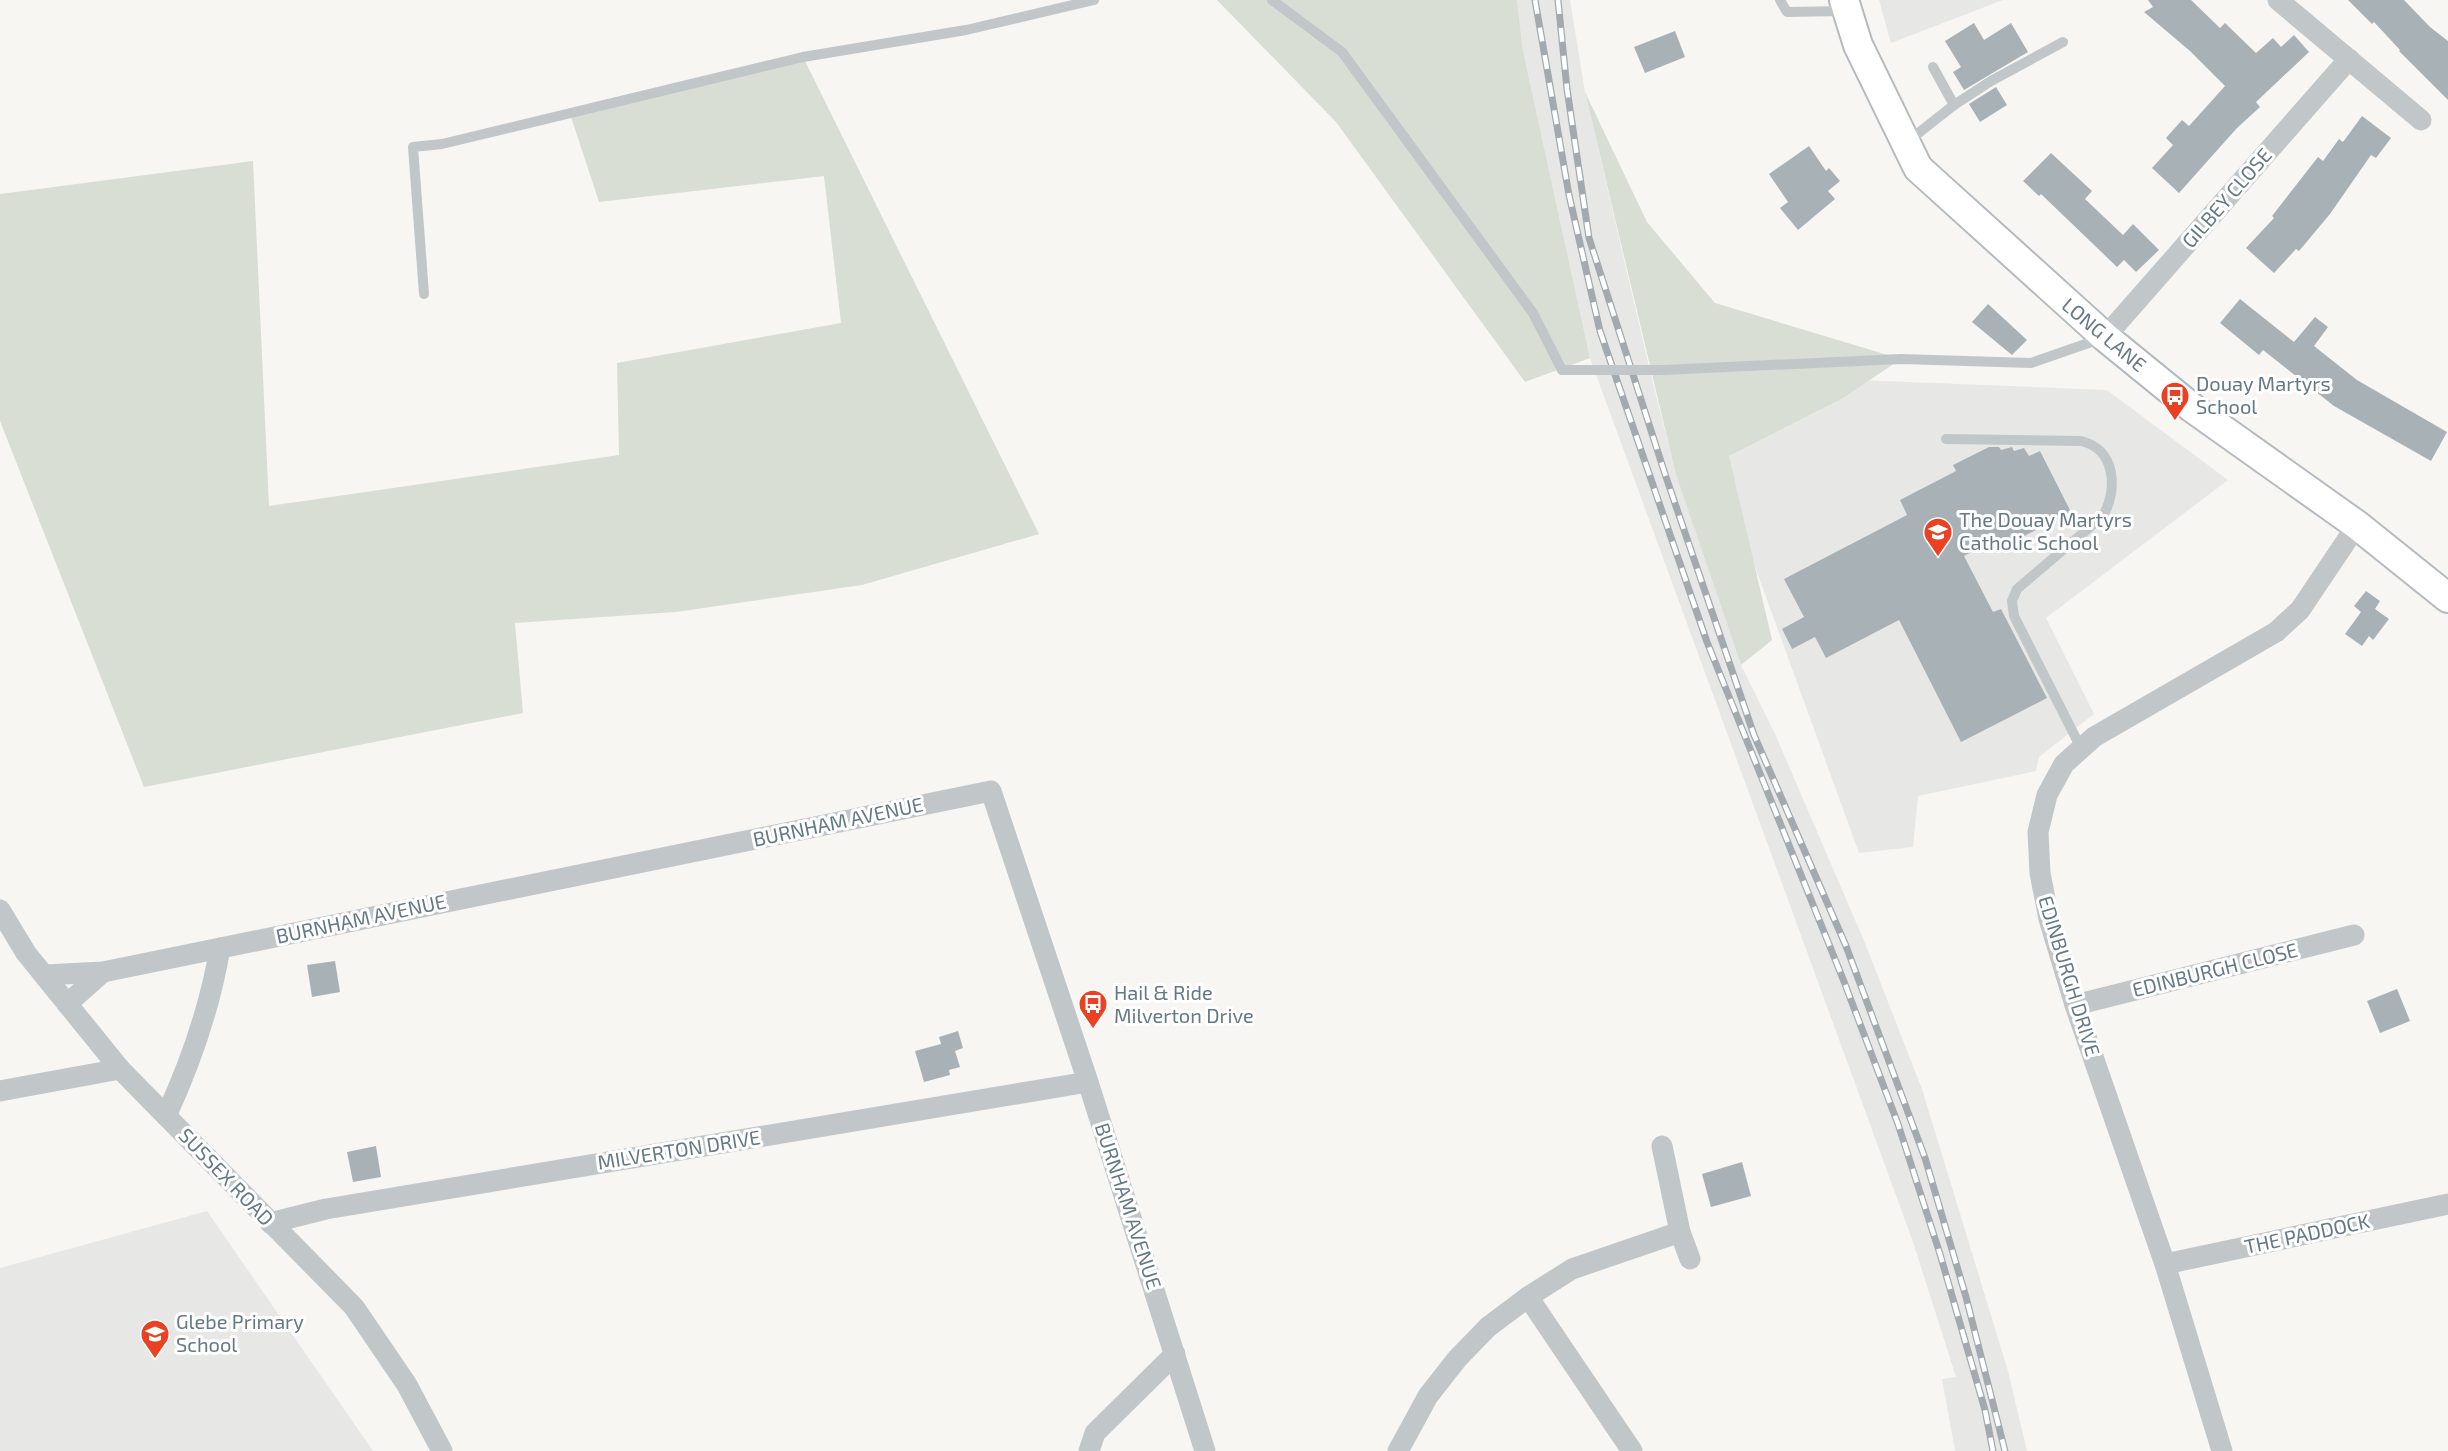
<svg xmlns="http://www.w3.org/2000/svg" width="2448" height="1451" viewBox="0 0 2448 1451" font-family="'Exo 2',sans-serif">
  <style>
    .built { fill: #e7e8e6 }
    .green { fill: #d8ded4 }
    .building { fill: #a8b2b6 }
    .lines { fill: none; stroke-linecap: round; stroke-linejoin: round }
    .secondary-casing { stroke: #b4babe; stroke-width: 32 }
    .lane { stroke: #c1c7c9; stroke-width: 10 }
    .street { stroke: #c1c7c9; stroke-width: 21 }
    .secondary { stroke: #fff; stroke-width: 28 }
    .rail-casing { stroke: #a2aaaf; stroke-width: 7 }
    .rail { stroke: #fff; stroke-width: 4.5; stroke-dasharray: 14; stroke-linecap: butt }
    .lane-bridge { stroke: #c1c7c9; stroke-width: 10 }
    .labels { text-anchor: middle; stroke-width: 6; stroke-linejoin: round; paint-order: stroke }
    .street-label { font-size: 20px; fill: #647985; stroke: #fff }
    .poi-label { font-size: 20px; fill: #647985; stroke: #fff; text-anchor: start }
  </style>
  <rect width="100%" height="100%" fill="#f7f6f3"/>
  <g class="built">
    <polygon points="1517,0 1570,0 1585,92 1650,371 1676,475 1741,665 1776,736 1865,943 1922,1089 2008,1371 2027,1451 1955,1451 1942,1379 1956,1377 1913,1242 1590,358 1523,51"/>
    <polygon points="1879,0 2003,0 1891,43"/>
    <polygon points="1688,373 2107,390 2228,480 2046,618 2094,714 2039,757 2036,771 1918,796 1913,847 1859,853 1730,498"/>
    <polygon points="207,1211 373,1451 0,1451 0,1268"/>
  </g>
  <g class="green">
    <polygon points="1217,0 1517,0 1523,51 1590,358 1525,382 1336,122"/>
    <polygon points="803,57 1039,534 862,585 676,612 515,623 523,713 144,787 0,421 0,194 253,161 269,506 619,455 617,363 841,323 824,176 599,202 570,114"/>
    <polygon points="1585,92 1647,222 1715,303 1901,359 1843,398 1729,456 1772,640 1741,665 1676,475"/>
  </g>
  <g class="building">
    <polygon points="2148,0 2191,0 2220,28 2225,23 2256,53 2273,38 2281,47 2294,35 2309,52 2256,102 2260,107 2237,128 2179,193 2152,168 2173,145 2166,138 2182,120 2189,126 2225,86 2190,51 2144,12 2153,7"/>
    <polygon points="2348,0 2404,0 2430,27 2448,41 2448,100 2399,51 2400,50 2374,22 2372,24"/>
    <polygon points="1974,23 1984,40 2011,23 2028,52 1964,90 1953,72 1961,67 1945,41"/>
    <polygon points="1675,31 1685,57 1645,73 1634,47"/>
    <polygon points="1996,87 2007,105 1980,122 1969,104"/>
    <polygon points="2362,116 2391,138 2376,158 2371,155 2330,214 2299,251 2296,249 2274,273 2246,248 2274,218 2272,216 2318,157 2323,161 2339,139 2343,142"/>
    <polygon points="1809,146 1826,171 1829,168 1840,181 1828,191 1835,199 1798,230 1780,208 1788,202 1769,174"/>
    <polygon points="2051,153 2092,191 2085,199 2123,235 2133,224 2159,250 2136,272 2124,260 2117,267 2041,194 2039,196 2023,181"/>
    <polygon points="2240,299 2294,342 2315,317 2328,327 2314,346 2357,380 2447,432 2431,461 2334,406 2263,350 2259,355 2220,323"/>
    <polygon points="1988,304 2027,340 2012,355 1972,322"/>
    <polygon points="1989,447 1999,447 2001,450 2012,447 2014,451 2024,448 2029,456 2040,451 2071,512 2001,548 1997,539 1964,556 1993,612 2001,609 2047,698 1961,742 1899,620 1826,658 1815,637 1792,649 1782,629 1804,617 1784,579 1907,515 1900,500 1956,471 1953,465"/>
    <polygon points="2366,591 2380,601 2375,609 2389,619 2373,640 2369,636 2362,646 2345,634 2361,612 2354,606"/>
    <polygon points="335,961 340,992 312,997 307,965"/>
    <polygon points="2397,989 2410,1021 2380,1033 2367,1001"/>
    <polygon points="958,1031 963,1048 955,1051 960,1067 949,1070 950,1075 924,1082 915,1051 941,1044 939,1037"/>
    <polygon points="376,1146 381,1177 353,1182 347,1152"/>
    <polygon points="1742,1162 1751,1196 1711,1207 1702,1174"/>
  </g>
  <g class="lines">
    <g class="secondary-casing">
      <polyline id="secondary" points="1844,0 1858,45 1918,168 2105,337 2191,407 2357,525 2448,598"/>
    </g>
    <g class="lane">
      <polyline points="1272,0 1342,52 1533,313 1562,370"/>
      <polyline points="1780,0 1787,12 1844,11"/>
      <polyline points="1933,67 1954,105"/>
      <polyline points="1907,142 1954,105 1991,81 2063,42"/>
      <polyline points="424,294 413,147 442,144 803,57 966,30 1094,0"/>
      <polyline points="1664,370 1901,359 2031,363 2103,338"/>
      <path d="M 1946,439 L 2081,441 C 2116,449 2118,490 2103,516 L 2017,589 L 2012,601 L 2014,616 L 2081,748"/>
    </g>
    <g class="street">
      <polyline points="2278,0 2421,120"/>
      <polyline points="2105,337 2349,59"/>
      <polyline points="0,910 26,953 120,1069 354,1307 407,1385 442,1451"/>
      <polyline points="45,975 103,972 991,791 1088,1082 1205,1451"/>
      <polyline points="67,1004 103,972"/>
      <polyline points="2075,1005 2354,935"/>
      <polyline points="0,1091 120,1069"/>
      <path d="M 166,1116 C 191,1062 210,1007 220,948"/>
      <polyline points="1662,1146 1680,1232 1690,1259"/>
      <polyline points="270,1223 326,1209 1088,1082"/>
      <polyline points="2165,1264 2448,1204"/>
      <polyline points="1528,1297 1632,1451"/>
      <polyline points="1089,1451 1095,1433 1175,1354"/>
      <polyline points="1398,1451 1428,1396 1457,1359 1488,1327 1528,1297 1572,1269 1680,1232"/>
      <polyline points="2222,1451 2165,1264 2075,1005 2049,919 2040,873 2038,832 2047,795 2064,764 2094,737 2276,632 2300,610 2357,525"/>
    </g>
    <use href="#secondary" class="secondary"/>
    <g class="rail-casing">
      <g id="rail">
        <polyline points="1535,0 1569,195 1600,331 1707,642 1843,979 1898,1124 1940,1254 1985,1410 1993,1451"/>
        <polyline points="1558,0 1567,89 1589,238 1666,477 1754,735 1846,946 1925,1158 1966,1297 2005,1451"/>
      </g>
    </g>
    <use href="#rail" class="rail"/>
    <polyline class="lane-bridge" points="1562,370 1664,370"/>
  </g>
  <defs>
    <g id="bus-pin" transform="scale(1.5)"><path d="M0 17L-7.5 6A9.5 9.5 0 1 1 7.5 6Z" fill="#e94121" stroke="#fff"/><path d="M-5-6H5V4H4V6H2V4H-2V6H-4V4H-5ZM-3.5-4V0h7V-4ZM-3.5 1.2v1.5H-2V1.2ZM2 1.2v1.5H3.5V1.2Z" fill="#fff"/></g>
    <g id="school-pin" transform="scale(1.5)"><path d="M0 17L-7.5 6A9.5 9.5 0 1 1 7.5 6Z" fill="#e94121" stroke="#fff"/><path d="M0-5L7-2L0 1L-7-2ZM-4 1L0 2.5L4 1V4Q0 6-4 4Z" fill="#fff"/></g>
  </defs>
  <g fill-rule="evenodd">
    <use href="#bus-pin" x="2175" y="396"/>
    <use href="#school-pin" x="1938" y="532"/>
    <use href="#bus-pin" x="1093" y="1004"/>
    <use href="#school-pin" x="155" y="1334"/>
  </g>
  <g class="labels">
    <g class="street-label">
      <text transform="translate(2227 198) rotate(-49)" y="7">GILBEY CLOSE</text>
      <text transform="translate(2104 335) rotate(40)" y="7">LONG LANE</text>
      <text transform="translate(838 822) rotate(-12)" y="7">BURNHAM AVENUE</text>
      <text transform="translate(361 919) rotate(-12)" y="7">BURNHAM AVENUE</text>
      <text transform="translate(2215 970) rotate(-14)" y="7">EDINBURGH CLOSE</text>
      <text transform="translate(2069 976) rotate(73)" y="7">EDINBURGH DRIVE</text>
      <text transform="translate(679 1150) rotate(-9)" y="7">MILVERTON DRIVE</text>
      <text transform="translate(226 1177) rotate(46)" y="7">SUSSEX ROAD</text>
      <text transform="translate(1128 1206) rotate(72)" y="7">BURNHAM AVENUE</text>
      <text transform="translate(2307 1234) rotate(-12)" y="7">THE PADDOCK</text>
    </g>
    <g class="poi-label">
      <text x="2196" y="391">Douay Martyrs<tspan x="2196" dy="23">School</tspan></text>
      <text x="1959" y="527">The Douay Martyrs<tspan x="1959" dy="23">Catholic School</tspan></text>
      <text x="1114" y="1000">Hail &amp; Ride<tspan x="1114" dy="23">Milverton Drive</tspan></text>
      <text x="176" y="1329">Glebe Primary<tspan x="176" dy="23">School</tspan></text>
    </g>
  </g>
</svg>
